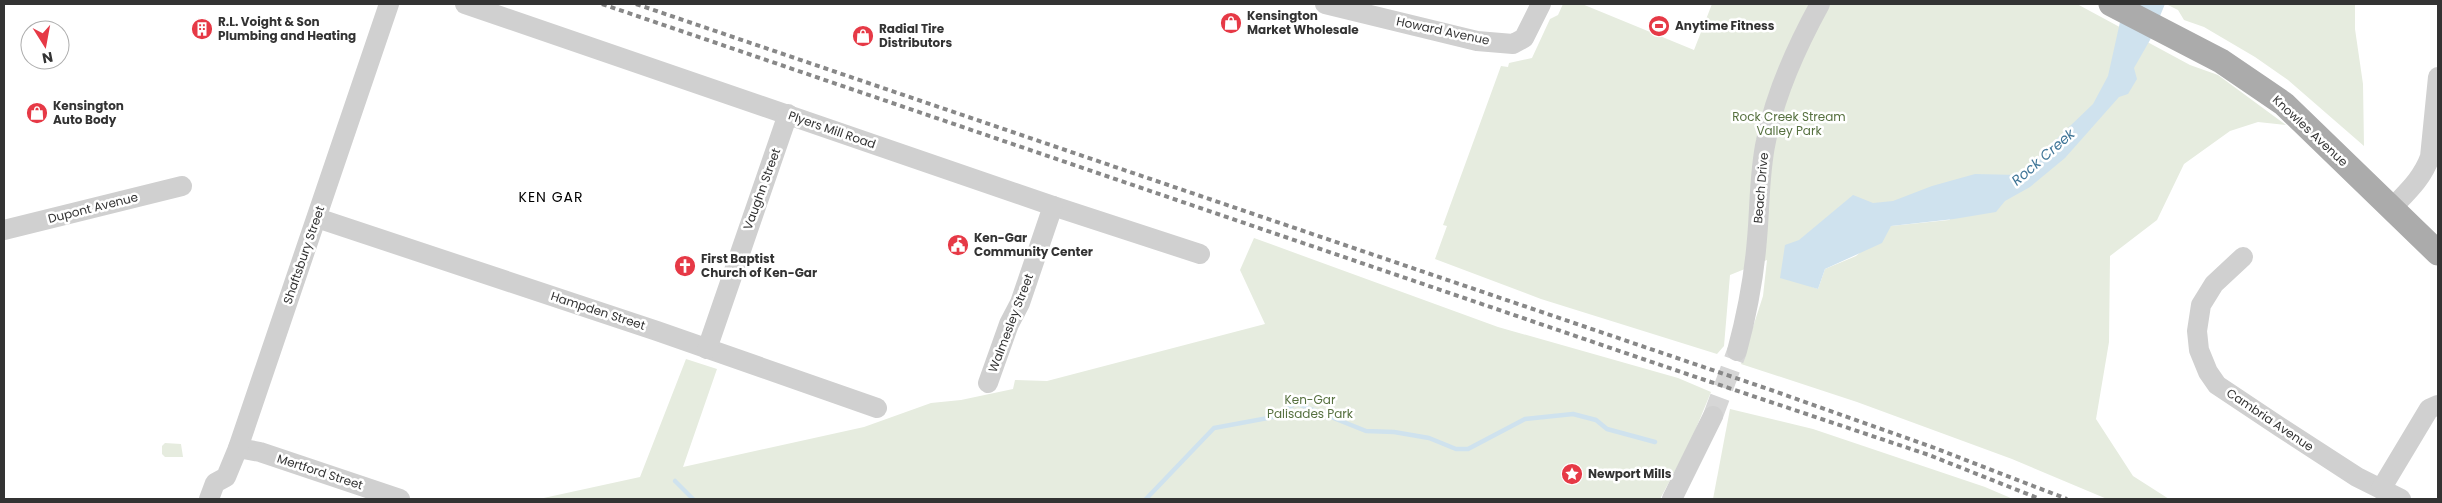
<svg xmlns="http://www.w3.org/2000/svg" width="2442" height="503" viewBox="0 0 2442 503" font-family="Poppins,sans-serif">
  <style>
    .green { fill: #e6ecdf; fill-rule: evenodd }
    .water { fill: #cfe2ee }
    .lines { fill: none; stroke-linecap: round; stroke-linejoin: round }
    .stream { stroke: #cfe2ee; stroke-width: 4.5 }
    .minor-tunnel { stroke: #d6d6d6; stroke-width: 20; stroke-dasharray: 20 10; stroke-linecap: butt }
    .minor { stroke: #d0d0d0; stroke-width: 20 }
    .major { stroke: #ababab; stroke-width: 25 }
    .rail { stroke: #888; stroke-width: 4; stroke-dasharray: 5 4; stroke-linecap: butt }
    .labels { text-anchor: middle; stroke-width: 5; stroke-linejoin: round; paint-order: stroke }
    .poi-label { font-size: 12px; font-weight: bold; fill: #333; stroke: #fff; text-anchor: start }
    .street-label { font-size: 12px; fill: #333; stroke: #fff }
    .park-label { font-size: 12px; fill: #56703f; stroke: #fff }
    .water-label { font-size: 14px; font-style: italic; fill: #3f7597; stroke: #fff }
    .neighbourhood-label { font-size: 14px; letter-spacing: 1px; fill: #000; stroke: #fff }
  </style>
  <rect width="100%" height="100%" fill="#fff"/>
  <g class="green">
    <path d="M 1563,4 L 1582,4 L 1694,50 L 1712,4 L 2077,4 L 2190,65 L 2218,75 L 2286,125 L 2258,122 L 2230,131 L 2184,164 L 2157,220 L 2110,256 L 2109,342 L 2096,419 L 2133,476 L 2169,499 L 2107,499 L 2012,459 L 1857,402 L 1741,364 L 1763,296 L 1767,260 L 1730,275 L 1724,346 L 1717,354 L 1541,299 L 1435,259 L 1447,226 L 1443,225 L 1501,66 L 1508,67 L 1509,63 L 1532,58 L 1550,19 L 1558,15 ZM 1969,205 L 1949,220 L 1891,226 L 1856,256 L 1825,269 L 1818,289 L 1804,284 L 1821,239 Z"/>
    <polygon points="2166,4 2355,4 2355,29 2363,84 2364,146 2288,80 2255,57 2204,27 2184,20 2178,10"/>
    <polygon points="1254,238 1498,327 1678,378 1711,392 1690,443 1660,499 539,499 640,477 686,359 717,369 683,467 864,427 931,403 961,400 1013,389 1015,380 1047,381 1265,324 1240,270"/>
    <polygon points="1730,409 1813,429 1985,487 2013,499 1713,499"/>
    <polygon points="165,443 181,444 183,457 165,457 162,454 162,446"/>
  </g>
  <polygon class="water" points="2130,4 2165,4 2150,40 2134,68 2137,79 2128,94 2119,97 2065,158 2030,187 2005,201 1996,212 1954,219 1891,226 1882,243 1825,269 1818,289 1780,278 1785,245 1799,240 1853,195 1873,203 1893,201 1932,186 1975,174 2019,175 2093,104 2108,76 2120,22"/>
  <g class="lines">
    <g class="stream">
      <polyline points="675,481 693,499"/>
      <polyline points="1146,499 1214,428 1273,417 1296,403 1366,431 1394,432 1429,438 1456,449 1468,449 1525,419 1573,414 1596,420 1607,429 1655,442"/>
    </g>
    <polyline class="minor-tunnel" points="1713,416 1737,351"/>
    <g class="minor">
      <polyline points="465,4 1053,206 1200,254"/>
      <polyline points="1325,4 1477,41 1513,44 1524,38 1541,4"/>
      <path d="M 2391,209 C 2407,192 2422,179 2430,157 L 2438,77"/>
      <polyline points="317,218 657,331 877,408"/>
      <polyline points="4,230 182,186"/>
      <polyline points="2243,257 2214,284 2201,305 2197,331 2199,350 2208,372 2217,385 2280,427 2357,477 2401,499"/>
      <polyline points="707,349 788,114"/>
      <path d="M 1737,351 C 1747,314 1754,277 1757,239 C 1760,207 1759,173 1766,141 C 1775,94 1797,46 1820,4"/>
      <polyline points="988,383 1009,324 1020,303 1053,206"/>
      <polyline points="238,448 260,452 400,499"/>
      <polyline points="2381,489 2429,409 2438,405"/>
      <polyline points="209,499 215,483 226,477 238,448 389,4"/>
      <polyline points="1672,499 1713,416"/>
    </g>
    <polyline class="major" points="2111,4 2221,61 2284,104 2438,253"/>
    <g class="rail">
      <polyline points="602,4 1687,374 1929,455 2040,499"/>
      <polyline points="636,4 1774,391 1932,447 2067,499"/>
    </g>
  </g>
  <defs>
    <g id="shop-disc" transform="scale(1.125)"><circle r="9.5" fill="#e63946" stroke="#fff"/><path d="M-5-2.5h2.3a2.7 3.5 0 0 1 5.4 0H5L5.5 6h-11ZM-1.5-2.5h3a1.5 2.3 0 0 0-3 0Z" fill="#fff"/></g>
    <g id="stadium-disc" transform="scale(1.125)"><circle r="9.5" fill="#e63946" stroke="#fff"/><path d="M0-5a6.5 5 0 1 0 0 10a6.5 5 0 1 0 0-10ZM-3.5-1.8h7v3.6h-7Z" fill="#fff"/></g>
    <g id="building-disc" transform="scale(1.125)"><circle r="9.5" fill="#e63946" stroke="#fff"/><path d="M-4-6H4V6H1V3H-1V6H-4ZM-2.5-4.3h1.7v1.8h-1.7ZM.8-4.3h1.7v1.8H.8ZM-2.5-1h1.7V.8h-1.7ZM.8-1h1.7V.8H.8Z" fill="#fff"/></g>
    <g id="civic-disc" transform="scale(1.125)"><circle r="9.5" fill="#e63946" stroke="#fff"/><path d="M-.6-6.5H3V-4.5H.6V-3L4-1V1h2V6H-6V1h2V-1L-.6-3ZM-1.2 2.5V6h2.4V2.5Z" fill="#fff"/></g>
    <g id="church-disc" transform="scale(1.125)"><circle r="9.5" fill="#e63946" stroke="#fff"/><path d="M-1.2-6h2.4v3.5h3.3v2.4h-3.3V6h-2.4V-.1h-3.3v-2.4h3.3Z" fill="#fff"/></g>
    <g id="sight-disc" transform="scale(1.125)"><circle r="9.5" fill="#e63946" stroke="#fff"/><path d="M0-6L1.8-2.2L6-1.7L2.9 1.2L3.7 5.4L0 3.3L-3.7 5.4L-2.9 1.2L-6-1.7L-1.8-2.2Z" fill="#fff"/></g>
  </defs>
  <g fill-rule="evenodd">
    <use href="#shop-disc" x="1231" y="23"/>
    <use href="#stadium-disc" x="1659" y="26"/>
    <use href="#building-disc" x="202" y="29"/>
    <use href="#shop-disc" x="863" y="36"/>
    <use href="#shop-disc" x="37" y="113"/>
    <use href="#civic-disc" x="958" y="245"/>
    <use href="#church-disc" x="685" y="266"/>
    <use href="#sight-disc" x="1572" y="474"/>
  </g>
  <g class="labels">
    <g class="poi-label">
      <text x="1247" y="20">Kensington<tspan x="1247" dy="14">Market Wholesale</tspan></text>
      <text x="218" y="26">R.L. Voight &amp; Son<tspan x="218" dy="14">Plumbing and Heating</tspan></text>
      <text x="1675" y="30">Anytime Fitness</text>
      <text x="879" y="33">Radial Tire<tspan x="879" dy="14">Distributors</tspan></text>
      <text x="53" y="110">Kensington<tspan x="53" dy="14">Auto Body</tspan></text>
      <text x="974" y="242">Ken-Gar<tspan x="974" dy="14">Community Center</tspan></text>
      <text x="701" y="263">First Baptist<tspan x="701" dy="14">Church of Ken-Gar</tspan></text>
      <text x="1588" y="478">Newport Mills</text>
    </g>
    <g class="street-label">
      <text transform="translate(1443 31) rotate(12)" y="4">Howard Avenue</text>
      <text transform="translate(832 130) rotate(19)" y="4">Plyers Mill Road</text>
      <text transform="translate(2310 131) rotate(43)" y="4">Knowles Avenue</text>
      <text transform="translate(1761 188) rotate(-85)" y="4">Beach Drive</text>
      <text transform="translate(762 189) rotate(-70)" y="4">Vaughn Street</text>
      <text transform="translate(93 208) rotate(-14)" y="4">Dupont Avenue</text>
      <text transform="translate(304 255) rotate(-71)" y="4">Shaftsbury Street</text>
      <text transform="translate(598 311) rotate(18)" y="4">Hampden Street</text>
      <text transform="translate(1011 323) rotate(-69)" y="4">Walmesley Street</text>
      <text transform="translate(2270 420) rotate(34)" y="4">Cambria Avenue</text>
      <text transform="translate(320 472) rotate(18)" y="4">Mertford Street</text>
    </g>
    <g class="park-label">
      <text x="1789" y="121">Rock Creek Stream<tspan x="1789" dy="14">Valley Park</tspan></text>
      <text x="1310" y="404">Ken-Gar<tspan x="1310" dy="14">Palisades Park</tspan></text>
    </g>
    <g class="water-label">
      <text transform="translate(2043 157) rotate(-41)" y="5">Rock Creek</text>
    </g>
    <g class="neighbourhood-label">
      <text x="551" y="202">KEN GAR</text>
    </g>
  </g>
  <rect width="2442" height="503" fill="none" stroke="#333333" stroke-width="10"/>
  <g transform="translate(45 45) rotate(169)"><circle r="24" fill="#ffffff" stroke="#adadad"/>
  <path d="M0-4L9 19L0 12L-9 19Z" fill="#e63946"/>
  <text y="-8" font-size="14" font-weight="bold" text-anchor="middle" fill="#333333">N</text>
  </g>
</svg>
